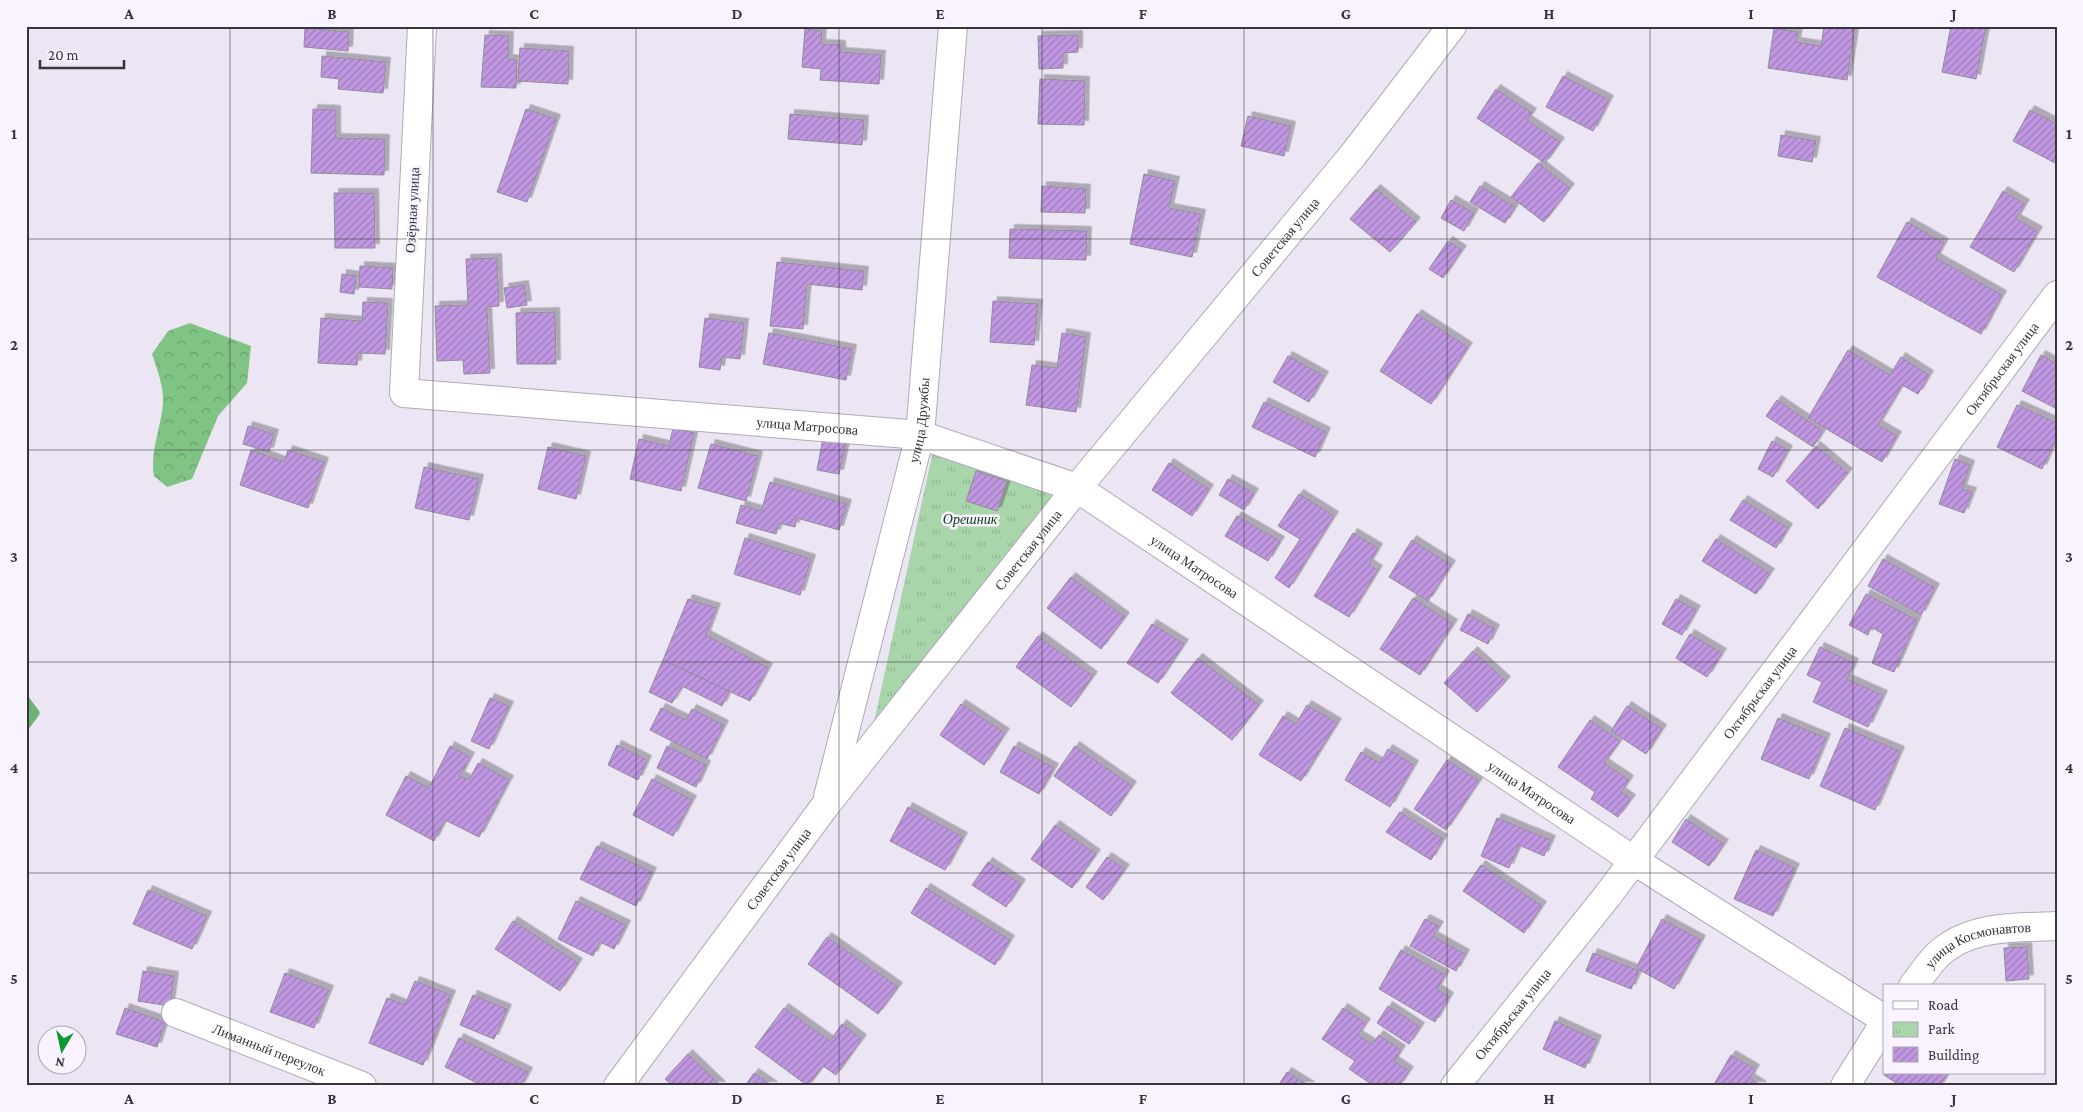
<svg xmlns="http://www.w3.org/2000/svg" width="2083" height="1112" viewBox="0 0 2083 1112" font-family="'Crimson Pro',serif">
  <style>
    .forest { fill: url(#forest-crowns) }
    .park { fill: url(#park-tufts) }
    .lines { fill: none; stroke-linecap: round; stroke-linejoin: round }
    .stream { stroke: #6fb374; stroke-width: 9 }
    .building { fill: url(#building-hatch); stroke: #928b99; filter: url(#shadow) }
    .minor-casing { stroke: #b0a9b7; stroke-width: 30 }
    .minor { stroke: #fff; stroke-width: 28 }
    .grid { fill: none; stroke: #37343a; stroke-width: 1; stroke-opacity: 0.55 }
    .labels { text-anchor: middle; stroke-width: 5; stroke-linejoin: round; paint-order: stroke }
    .street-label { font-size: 14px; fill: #37343a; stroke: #f9f3ff }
    .park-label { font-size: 14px; font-style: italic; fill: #05380f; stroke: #f9f3ff }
    .neatline { fill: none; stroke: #37343a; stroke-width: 2 }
    .grid-label { font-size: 16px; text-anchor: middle; font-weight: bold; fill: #37343a }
  </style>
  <defs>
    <pattern id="forest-crowns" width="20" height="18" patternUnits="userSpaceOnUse" patternTransform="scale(1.25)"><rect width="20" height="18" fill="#80c484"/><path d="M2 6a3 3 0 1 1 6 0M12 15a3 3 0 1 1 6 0" fill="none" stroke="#6aa06d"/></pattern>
    <pattern id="park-tufts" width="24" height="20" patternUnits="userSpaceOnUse" patternTransform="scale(1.25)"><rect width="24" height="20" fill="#a9d5aa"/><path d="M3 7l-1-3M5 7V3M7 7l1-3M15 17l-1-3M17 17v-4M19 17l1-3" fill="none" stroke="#92b793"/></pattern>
    <pattern id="building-hatch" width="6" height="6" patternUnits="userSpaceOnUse" patternTransform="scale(1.25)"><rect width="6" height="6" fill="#c097e2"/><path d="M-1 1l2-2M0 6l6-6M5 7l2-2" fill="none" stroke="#9d7cb8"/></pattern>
    <filter id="shadow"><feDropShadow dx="4.5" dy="-4.5" stdDeviation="0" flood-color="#0004"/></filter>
  </defs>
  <rect width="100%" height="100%" fill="#ece5f4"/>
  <path class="forest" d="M 190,323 L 251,346 L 247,383 L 218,416 L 192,479 L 167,487 L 154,476 C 150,451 161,428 163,403 C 164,387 157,369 152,354 L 168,331 Z"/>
  <polygon class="park" points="933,451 1054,495 874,722"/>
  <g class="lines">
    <polyline class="stream" points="26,701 35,713 26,725"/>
  </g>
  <g class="building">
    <polygon points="1824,26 1855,26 1847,80 1768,68 1774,28 1798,32 1796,42 1821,46"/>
    <polygon points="1951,26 1986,26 1976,79 1942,72"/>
    <polygon points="305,28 349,32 348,51 304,47"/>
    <polygon points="805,29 822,31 821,44 841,45 841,52 881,55 879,84 820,80 821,69 802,67"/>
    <polygon points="485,35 509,36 508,59 517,60 516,88 481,87"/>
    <polygon points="1078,35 1078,52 1063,53 1063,68 1039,69 1038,36"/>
    <polygon points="520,48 569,51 568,84 518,81"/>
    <polygon points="322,56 386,62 383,93 338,89 339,79 321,77"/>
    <polygon points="1563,76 1609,100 1593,131 1546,107"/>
    <polygon points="1040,79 1085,81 1084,125 1038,124"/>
    <polygon points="1496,89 1532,113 1527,120 1560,142 1545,163 1477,118"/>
    <polygon points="313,109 336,110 336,138 385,139 384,175 311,173"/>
    <polygon points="526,109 556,119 527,202 497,192"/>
    <polygon points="2030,110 2057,124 2057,164 2013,141"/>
    <polygon points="790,114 864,120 862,145 788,139"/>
    <polygon points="1248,116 1291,126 1284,156 1241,146"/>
    <polygon points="1781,135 1816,141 1812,162 1778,156"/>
    <polygon points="1538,163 1570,188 1544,222 1511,197"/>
    <polygon points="1144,174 1175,181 1169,208 1201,214 1192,257 1130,244"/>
    <polygon points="1042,186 1086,189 1085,213 1041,212"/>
    <polygon points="1480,186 1515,207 1505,223 1470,202"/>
    <polygon points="1376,189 1416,222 1390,252 1350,219"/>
    <polygon points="2003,191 2025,204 2016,219 2038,231 2014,272 1970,247"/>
    <polygon points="334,193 374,193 375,248 335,248"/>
    <polygon points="1451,200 1474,213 1464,231 1441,218"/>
    <polygon points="1907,222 1944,243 1936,258 2002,295 1981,334 1877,277"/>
    <polygon points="1010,229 1087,231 1086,260 1009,258"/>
    <polygon points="1448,241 1462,250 1443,278 1429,269"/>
    <polygon points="497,258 499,306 487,307 490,373 464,374 463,360 437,361 435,306 468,305 466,259"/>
    <polygon points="777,262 864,271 862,290 807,284 803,329 770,326"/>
    <polygon points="360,266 393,268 392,289 359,287"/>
    <polygon points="342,274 356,276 354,294 340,292"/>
    <polygon points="524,285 527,305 507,308 504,288"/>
    <polygon points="993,301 1038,304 1034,345 990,342"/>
    <polygon points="363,302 388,303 385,354 358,353 357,365 318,363 321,318 362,321"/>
    <polygon points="555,312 556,364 517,364 516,313"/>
    <polygon points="1417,314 1468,347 1431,404 1380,371"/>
    <polygon points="705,318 744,323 740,359 722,357 720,370 699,367"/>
    <polygon points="769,333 852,349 846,380 763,364"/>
    <polygon points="1062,333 1086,337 1076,412 1026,405 1032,365 1057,368"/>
    <polygon points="1848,350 1890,375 1901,357 1929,375 1918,394 1902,385 1878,425 1897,436 1882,462 1808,418"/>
    <polygon points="2041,355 2057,364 2057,409 2022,391"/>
    <polygon points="1288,356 1324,376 1309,402 1273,382"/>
    <polygon points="1777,400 1823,431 1813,447 1766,416"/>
    <polygon points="1264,402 1326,432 1315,457 1252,427"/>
    <polygon points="2017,405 2057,423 2057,437 2042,469 1997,447"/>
    <polygon points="248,426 274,434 269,452 243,444"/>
    <polygon points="673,428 694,433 681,491 630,479 639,439 669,446"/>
    <polygon points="824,433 847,437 839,474 817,470"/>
    <polygon points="1772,441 1788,450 1773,477 1758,469"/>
    <polygon points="711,444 758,456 746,501 698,488"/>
    <polygon points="1816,446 1848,473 1818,509 1786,481"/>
    <polygon points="548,447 586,456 576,499 538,489"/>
    <polygon points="251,450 284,462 288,450 324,462 308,508 240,485"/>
    <polygon points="1955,459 1970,465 1962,489 1972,492 1964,513 1939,504"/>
    <polygon points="1169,463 1209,489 1192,516 1152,490"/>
    <polygon points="424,467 479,479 469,520 415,508"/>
    <polygon points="976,471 1007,481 997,511 966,501"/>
    <polygon points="1228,479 1254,493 1244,510 1219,495"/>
    <polygon points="770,482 847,504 839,530 797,518 795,527 779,523 776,534 736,523 741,505 761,511"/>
    <polygon points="1299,494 1334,516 1289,588 1275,578 1300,539 1278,526"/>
    <polygon points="1743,500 1788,528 1776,548 1730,520"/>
    <polygon points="1237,516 1280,541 1268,561 1225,536"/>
    <polygon points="1353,533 1378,548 1369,564 1378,570 1349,617 1314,596"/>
    <polygon points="745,538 811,559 800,595 734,574"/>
    <polygon points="1716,539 1770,573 1756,594 1702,561"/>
    <polygon points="1412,540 1451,565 1428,601 1389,577"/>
    <polygon points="1883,559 1935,588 1921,615 1868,586"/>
    <polygon points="1071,577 1125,617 1101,649 1047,608"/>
    <polygon points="1866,594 1917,620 1894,672 1872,663 1883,634 1871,627 1868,635 1849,625"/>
    <polygon points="1413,598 1453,624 1420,675 1380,649"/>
    <polygon points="688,599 716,608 706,635 768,668 750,701 663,660"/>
    <polygon points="1676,599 1696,610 1682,635 1662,624"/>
    <polygon points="1468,614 1495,629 1488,644 1460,630"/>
    <polygon points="1152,624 1184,644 1158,683 1127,663"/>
    <polygon points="1690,634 1722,653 1707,677 1676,658"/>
    <polygon points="1038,636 1093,676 1071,707 1016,667"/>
    <polygon points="1820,647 1854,663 1847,679 1883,695 1868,727 1813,702 1822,682 1807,675"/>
    <polygon points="1473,651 1506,681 1477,712 1444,683"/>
    <polygon points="1198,658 1259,705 1232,740 1171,693"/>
    <polygon points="663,660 729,691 722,706 682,686 672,703 649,692"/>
    <polygon points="490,698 509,706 489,749 471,741"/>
    <polygon points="961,704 1005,733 984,765 940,735"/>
    <polygon points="1307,705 1337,723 1301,781 1259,755 1283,716 1296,724"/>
    <polygon points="1627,706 1662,729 1646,754 1611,731"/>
    <polygon points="661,708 686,720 692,709 724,725 707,759 650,730"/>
    <polygon points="1778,718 1826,738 1809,779 1761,759"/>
    <polygon points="1590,720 1620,741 1604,763 1629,780 1621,792 1631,799 1618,817 1591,799 1595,792 1558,767"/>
    <polygon points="1845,728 1900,751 1875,810 1820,786"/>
    <polygon points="617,745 647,760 638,780 608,765"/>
    <polygon points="450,746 470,757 460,776 469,780 478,763 509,780 479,837 445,820 434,841 386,815 406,776 429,788"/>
    <polygon points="667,746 706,765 696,787 657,768"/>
    <polygon points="1014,746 1054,768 1039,794 1000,772"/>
    <polygon points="1075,746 1132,786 1111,816 1054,776"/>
    <polygon points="1388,749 1414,765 1390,807 1345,780 1361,752 1380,763"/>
    <polygon points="1447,760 1479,781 1446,830 1414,809"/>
    <polygon points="652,779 692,800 673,836 633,815"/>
    <polygon points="908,807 963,837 945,870 890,841"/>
    <polygon points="1400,812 1443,839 1431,860 1386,832"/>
    <polygon points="1497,818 1551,840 1544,856 1519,845 1509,868 1481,856"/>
    <polygon points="1686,819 1724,844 1709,866 1672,842"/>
    <polygon points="1055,825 1096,854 1072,888 1031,859"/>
    <polygon points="597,846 652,872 636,906 580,879"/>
    <polygon points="1756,850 1795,868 1773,916 1734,899"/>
    <polygon points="1107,857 1125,869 1103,900 1086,887"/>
    <polygon points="988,862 1021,884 1006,907 972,885"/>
    <polygon points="1481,865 1542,906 1524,933 1463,891"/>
    <polygon points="926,888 1010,940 995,965 911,913"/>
    <polygon points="148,890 207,916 192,949 133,924"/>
    <polygon points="576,901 626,925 614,949 600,942 593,956 558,939"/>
    <polygon points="1425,919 1439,926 1433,936 1465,954 1456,971 1410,946"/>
    <polygon points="1662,919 1701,940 1674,989 1636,968"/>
    <polygon points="513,921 578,963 560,991 495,949"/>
    <polygon points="827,937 898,987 878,1014 808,964"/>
    <polygon points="2027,947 2029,979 2006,981 2004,948"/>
    <polygon points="1401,950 1445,975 1437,989 1449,997 1435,1022 1379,989"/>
    <polygon points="1593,953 1639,971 1631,989 1586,971"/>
    <polygon points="143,971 174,976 170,1006 138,1001"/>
    <polygon points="285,973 329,990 314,1028 270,1012"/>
    <polygon points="415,981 451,995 423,1065 369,1043 387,998 405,1005"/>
    <polygon points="473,995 507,1009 494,1039 460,1025"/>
    <polygon points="1388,1006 1420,1027 1409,1044 1377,1023"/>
    <polygon points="125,1008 165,1022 157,1047 116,1034"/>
    <polygon points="784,1008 830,1041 842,1024 862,1039 836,1075 823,1066 808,1086 755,1047"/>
    <polygon points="1343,1008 1366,1023 1358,1035 1372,1044 1379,1035 1401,1050 1394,1061 1409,1071 1399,1086 1374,1086 1349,1069 1355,1061 1322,1039"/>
    <polygon points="1555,1021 1597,1040 1585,1068 1543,1049"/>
    <polygon points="459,1038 528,1072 521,1086 483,1086 445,1067"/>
    <polygon points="688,1054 721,1086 673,1086 665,1079"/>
    <polygon points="1731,1055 1755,1069 1750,1078 1762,1086 1713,1086"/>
    <polygon points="1287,1072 1310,1086 1278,1086"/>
    <polygon points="754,1073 773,1086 745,1086"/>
    <polygon points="1885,1073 1948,1073 1940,1086 1901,1086 1884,1075"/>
  </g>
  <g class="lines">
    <g class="minor-casing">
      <g id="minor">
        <path id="s1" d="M 422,26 L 404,393 L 920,435 L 1077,488 L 1633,860 L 1884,1019"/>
        <path id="s2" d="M 828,797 L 920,435 L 953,26"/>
        <path id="s3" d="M 1913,986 C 1924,972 1934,955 1949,946 C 1979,925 2021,928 2057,926"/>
        <path id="s4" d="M 176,1013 L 362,1086"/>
        <path id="s5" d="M 618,1086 L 825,806 L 1077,488 L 1353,155 L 1452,26"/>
        <path id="s6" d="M 1455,1086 L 1608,895 L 2057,295"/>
        <polyline points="1845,1086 1884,1024"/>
      </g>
    </g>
    <use href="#minor" class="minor"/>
  </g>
  <path class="grid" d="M 230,26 L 230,1086M 433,26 L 433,1086M 636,26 L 636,1086M 839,26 L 839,1086M 1042,26 L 1042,1086M 1244,26 L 1244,1086M 1447,26 L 1447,1086M 1650,26 L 1650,1086M 1853,26 L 1853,1086M 26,239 L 2057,239M 26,450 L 2057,450M 26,662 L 2057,662M 26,873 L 2057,873"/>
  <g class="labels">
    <g class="street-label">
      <text transform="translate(412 210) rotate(-87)" y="5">Озёрная улица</text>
      <text dy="5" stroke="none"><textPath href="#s5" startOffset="1080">Советская улица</textPath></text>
      <text dy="5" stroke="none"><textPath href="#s6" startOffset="902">Октябрьская улица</textPath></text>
      <text dy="5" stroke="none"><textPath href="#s2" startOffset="388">улица Дружбы</textPath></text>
      <text dy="5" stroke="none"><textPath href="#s1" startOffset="772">улица Матросова</textPath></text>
      <text dy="5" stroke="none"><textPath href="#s5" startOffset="675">Советская улица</textPath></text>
      <text dy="5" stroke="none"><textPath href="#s1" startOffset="1192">улица Матросова</textPath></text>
      <text dy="5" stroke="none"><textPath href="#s6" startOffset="498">Октябрьская улица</textPath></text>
      <text dy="5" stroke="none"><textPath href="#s1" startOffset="1598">улица Матросова</textPath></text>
      <text dy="5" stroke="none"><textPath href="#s5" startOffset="270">Советская улица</textPath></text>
      <text dy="5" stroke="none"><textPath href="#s3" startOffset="82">улица Космонавтов</textPath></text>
      <text dy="5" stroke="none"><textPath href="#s6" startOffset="92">Октябрьская улица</textPath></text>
      <text dy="5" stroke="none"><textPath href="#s4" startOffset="100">Лиманный переулок</textPath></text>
    </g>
    <g class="park-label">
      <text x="970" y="524">Орешник</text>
    </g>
  </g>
  <rect width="2083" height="1112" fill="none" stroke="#f9f3ff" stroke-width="55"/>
  <rect x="1883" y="984" width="162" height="90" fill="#f9f3ff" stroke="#aba7b0"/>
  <rect x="1893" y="1001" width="25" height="8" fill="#ffffff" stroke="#aba7b0"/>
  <text x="1928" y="1010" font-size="15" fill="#37343a">Road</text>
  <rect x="1893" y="1022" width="25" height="15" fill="url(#park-tufts)" stroke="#aba7b0"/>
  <text x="1928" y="1034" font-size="15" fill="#37343a">Park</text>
  <rect x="1893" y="1047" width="25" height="15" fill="url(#building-hatch)" stroke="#aba7b0"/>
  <text x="1928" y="1060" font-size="15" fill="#37343a">Building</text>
  <g transform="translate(62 1050) rotate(189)"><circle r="24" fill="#f9f3ff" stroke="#aba7b0"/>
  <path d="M0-4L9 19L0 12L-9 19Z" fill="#0b9a32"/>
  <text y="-8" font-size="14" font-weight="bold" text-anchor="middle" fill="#37343a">N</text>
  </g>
  <path d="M40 60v8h84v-8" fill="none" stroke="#37343a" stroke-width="2.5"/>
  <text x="48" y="60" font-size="15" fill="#37343a" stroke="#f9f3ff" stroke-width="4" paint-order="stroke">20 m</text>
  <rect x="28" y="28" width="2028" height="1056" class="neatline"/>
  <g class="grid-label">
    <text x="129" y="19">A</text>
    <text x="332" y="19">B</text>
    <text x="534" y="19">C</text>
    <text x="737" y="19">D</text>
    <text x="940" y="19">E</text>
    <text x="1143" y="19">F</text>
    <text x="1346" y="19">G</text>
    <text x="1549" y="19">H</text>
    <text x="1751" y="19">I</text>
    <text x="1954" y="19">J</text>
    <text x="14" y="139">1</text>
    <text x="2069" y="139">1</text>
    <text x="14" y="350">2</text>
    <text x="2069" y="350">2</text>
    <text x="14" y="562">3</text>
    <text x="2069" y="562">3</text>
    <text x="14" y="773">4</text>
    <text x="2069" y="773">4</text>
    <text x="14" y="984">5</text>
    <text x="2069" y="984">5</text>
    <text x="129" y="1104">A</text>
    <text x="332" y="1104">B</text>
    <text x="534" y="1104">C</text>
    <text x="737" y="1104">D</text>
    <text x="940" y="1104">E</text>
    <text x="1143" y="1104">F</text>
    <text x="1346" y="1104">G</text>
    <text x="1549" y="1104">H</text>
    <text x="1751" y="1104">I</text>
    <text x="1954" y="1104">J</text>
  </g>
</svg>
